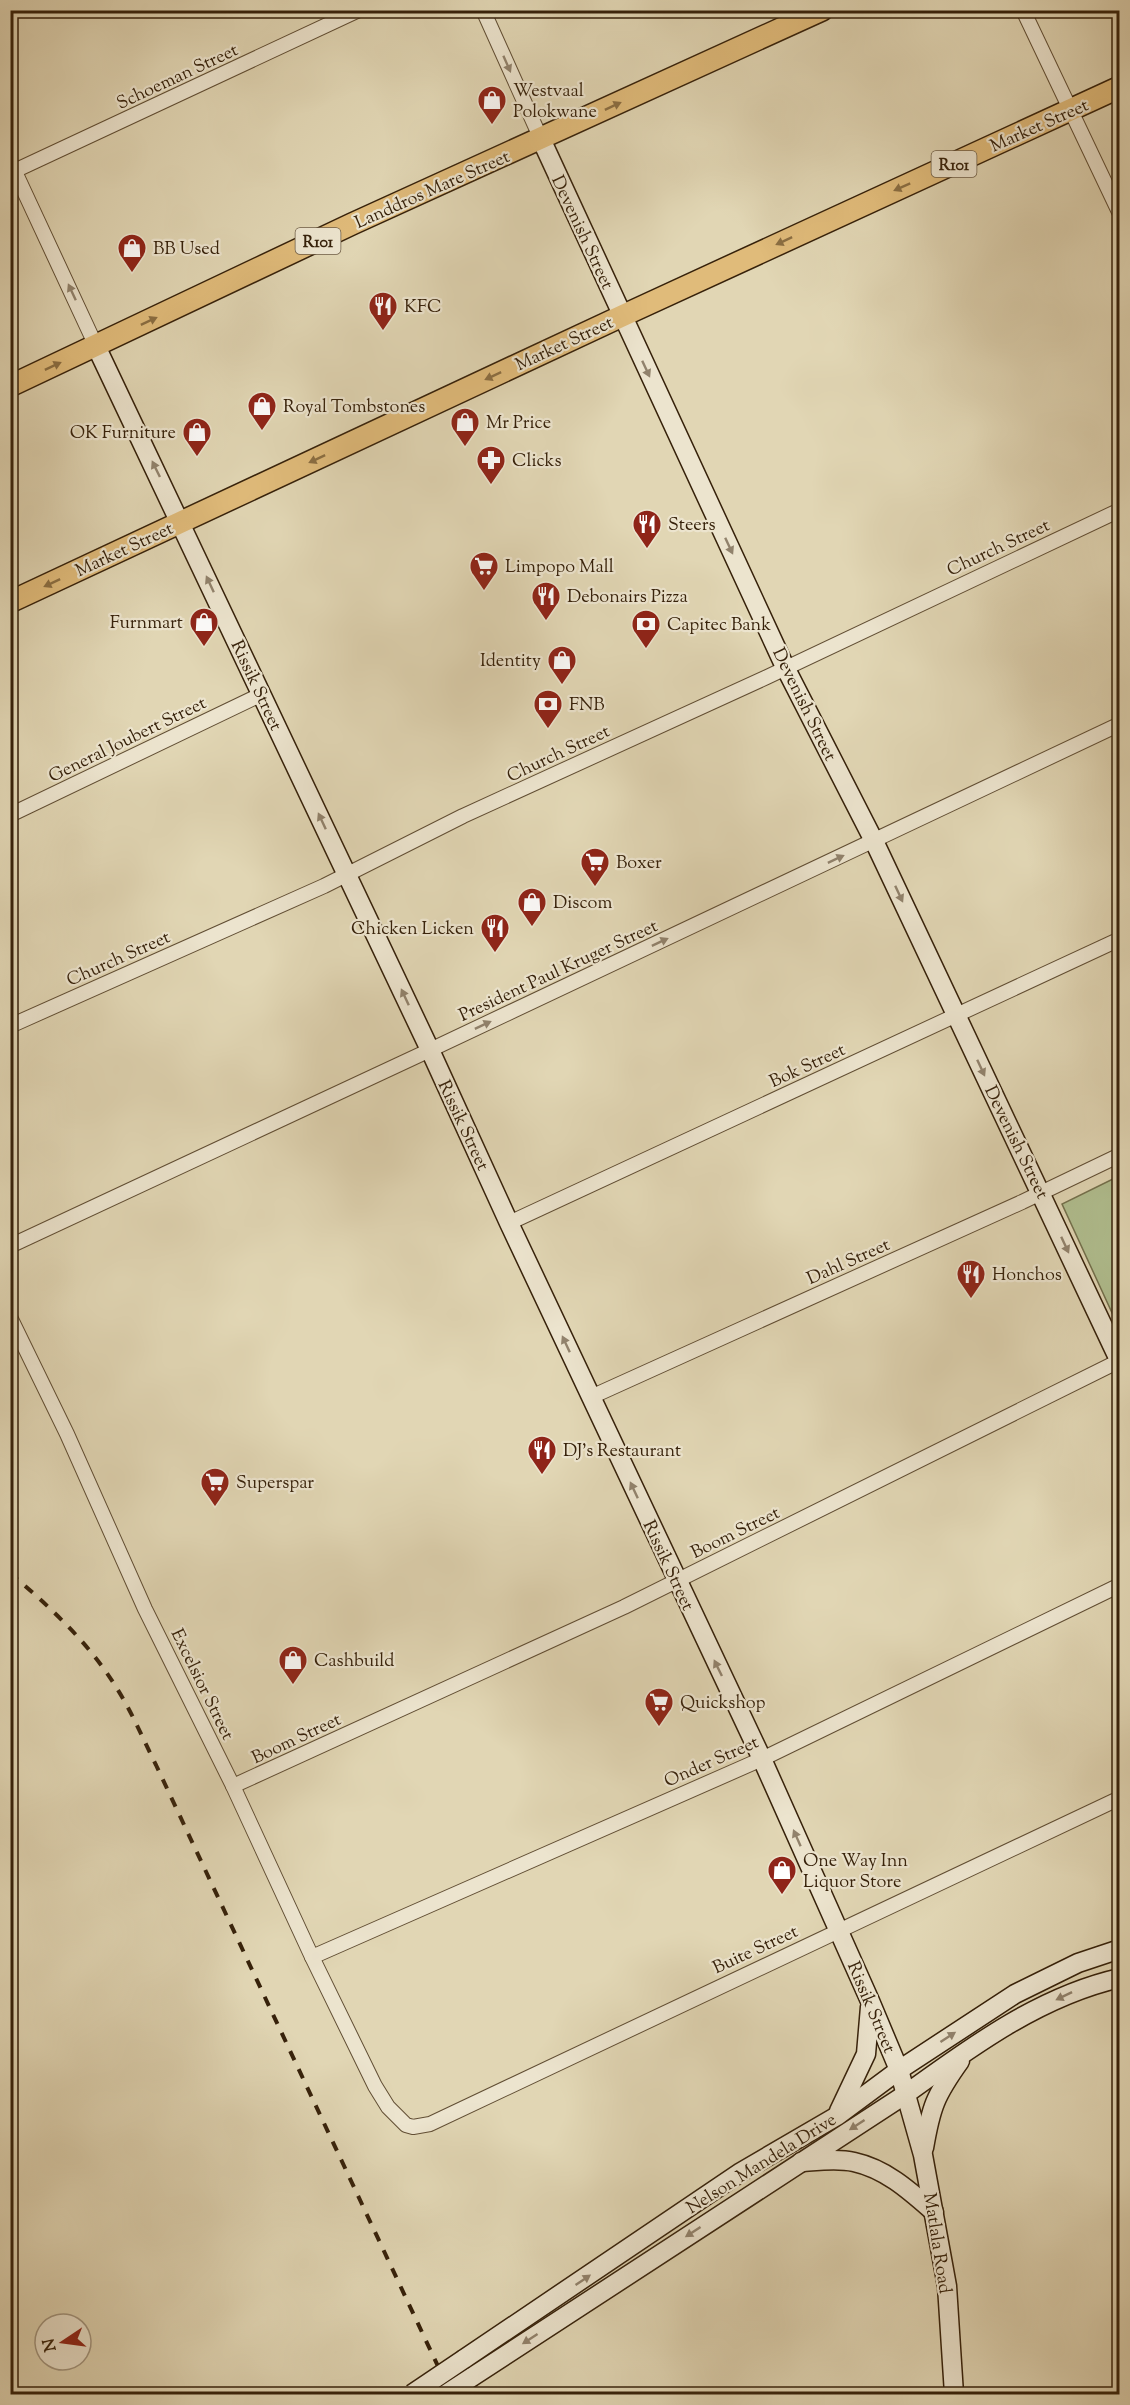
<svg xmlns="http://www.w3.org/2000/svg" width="1130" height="2405" viewBox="0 0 1130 2405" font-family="'Sorts Mill Goudy',serif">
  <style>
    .green { fill: #b0be8f; stroke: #73704c; stroke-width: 1.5 }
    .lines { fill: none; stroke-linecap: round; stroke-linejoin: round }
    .street-casing { stroke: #614e34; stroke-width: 16 }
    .secondary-casing { stroke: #36210a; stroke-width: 21 }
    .primary-casing { stroke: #36210a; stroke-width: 24 }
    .street { stroke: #ece4ce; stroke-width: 14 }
    .secondary { stroke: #ece4ce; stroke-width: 18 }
    .primary { stroke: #e0bb7a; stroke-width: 21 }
    .rail { stroke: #36210a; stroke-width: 4; stroke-dasharray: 10 10; stroke-linecap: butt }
    .secondary-bridge-casing { stroke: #36210a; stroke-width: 21; stroke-linecap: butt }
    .secondary-bridge { stroke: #ece4ce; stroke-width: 18 }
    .oneway { fill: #91826c }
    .oneway2 { fill: #8b6e42 }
    .labels { text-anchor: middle; stroke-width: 4.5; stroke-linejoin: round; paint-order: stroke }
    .shield { fill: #ece4ce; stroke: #6d5c45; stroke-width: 1.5 }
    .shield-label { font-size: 16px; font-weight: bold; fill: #36210a }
    .street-label { font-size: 18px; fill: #36210a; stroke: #ece4ce }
    .poi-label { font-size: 18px; fill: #36210a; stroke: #ece4ce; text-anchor: start }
  </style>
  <rect width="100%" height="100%" fill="#e1d6b4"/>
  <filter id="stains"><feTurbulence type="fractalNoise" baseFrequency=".00333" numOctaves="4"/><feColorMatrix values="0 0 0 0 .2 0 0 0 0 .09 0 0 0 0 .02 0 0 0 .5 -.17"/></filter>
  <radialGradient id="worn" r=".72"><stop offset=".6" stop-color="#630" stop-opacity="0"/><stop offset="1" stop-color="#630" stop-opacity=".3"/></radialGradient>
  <polygon class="green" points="1119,1176 1119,1328 1062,1204"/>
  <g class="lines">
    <g class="street-casing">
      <g id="street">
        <polyline points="483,10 541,139"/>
        <polyline points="1023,10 1120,214"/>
        <polyline points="10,161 96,346"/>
        <polyline points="10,173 359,10"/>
        <polyline points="10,815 260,695"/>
        <polyline points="10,1026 324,886 463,816 767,677 1120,510"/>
        <polyline points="509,1223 1120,939"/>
        <polyline points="10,1246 430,1050 1120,724"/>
        <polyline points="10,1317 67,1434 145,1609 233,1786 312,1957 375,2086 388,2107 406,2125 413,2127 430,2124 1120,1798"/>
        <polyline points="591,1397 1022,1202 1120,1155"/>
        <polyline points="233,1786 624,1607 1119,1361"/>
        <polyline points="312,1957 762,1759 1120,1585"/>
      </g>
    </g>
    <g class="secondary-casing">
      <g id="secondary">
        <polyline points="541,139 785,667 874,841 1120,1362"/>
        <polyline points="96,346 430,1050 509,1223 762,1759 870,2001 899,2070 923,2155 947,2286 954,2394"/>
        <polyline points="839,2111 866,2054 870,2007"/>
        <path d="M 924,2148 C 931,2107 935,2096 960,2061"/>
        <path d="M 801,2162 C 818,2161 837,2158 854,2162 C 886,2169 910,2191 934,2212"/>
        <polyline points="464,2359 741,2172 837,2116 899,2070 1015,1994 1078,1963 1120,1949"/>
        <path d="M 472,2377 L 906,2094 C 971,2047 1040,1996 1120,1978"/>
      </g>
    </g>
    <g class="primary-casing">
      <g id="primary">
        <polyline points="10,386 352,224 822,10"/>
        <polyline points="10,602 622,316 1120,87"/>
      </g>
    </g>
    <use href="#street" class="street"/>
    <use href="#secondary" class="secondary"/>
    <use href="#primary" class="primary"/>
    <path class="rail" d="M 10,1573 C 49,1606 89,1643 116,1687 C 132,1712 143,1739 156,1765 L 451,2394"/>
    <g class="secondary-bridge-casing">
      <g id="secondary-bridge">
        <polyline points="412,2394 464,2359"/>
        <polyline points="446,2394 472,2377"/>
      </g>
    </g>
    <use href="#secondary-bridge" class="secondary-bridge"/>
  </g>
  <defs><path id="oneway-solid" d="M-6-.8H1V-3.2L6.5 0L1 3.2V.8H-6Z" transform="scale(1.5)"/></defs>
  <g class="oneway">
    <use href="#oneway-solid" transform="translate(507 64) rotate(66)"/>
    <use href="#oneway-solid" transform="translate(72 292) rotate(-115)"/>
    <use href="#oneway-solid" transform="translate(646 369) rotate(65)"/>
    <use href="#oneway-solid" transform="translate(156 469) rotate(-116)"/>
    <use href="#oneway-solid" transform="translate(729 546) rotate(65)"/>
    <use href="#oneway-solid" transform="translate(210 584) rotate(-115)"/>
    <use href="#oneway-solid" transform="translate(322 821) rotate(-115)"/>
    <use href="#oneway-solid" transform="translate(836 859) rotate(-25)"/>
    <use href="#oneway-solid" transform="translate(899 894) rotate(65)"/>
    <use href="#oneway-solid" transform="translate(660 942) rotate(-25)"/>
    <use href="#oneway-solid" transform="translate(405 997) rotate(-115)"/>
    <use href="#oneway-solid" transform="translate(483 1025) rotate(-25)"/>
    <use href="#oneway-solid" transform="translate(981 1068) rotate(65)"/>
    <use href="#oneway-solid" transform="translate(1065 1245) rotate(65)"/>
    <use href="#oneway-solid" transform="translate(566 1344) rotate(-115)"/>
    <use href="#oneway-solid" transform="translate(634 1490) rotate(-115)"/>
    <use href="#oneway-solid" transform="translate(718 1668) rotate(-116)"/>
    <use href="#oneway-solid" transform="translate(797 1838) rotate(-114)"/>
    <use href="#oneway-solid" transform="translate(1064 1996) rotate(154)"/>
    <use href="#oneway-solid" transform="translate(948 2037) rotate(-33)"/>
    <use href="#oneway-solid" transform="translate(857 2125) rotate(147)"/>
    <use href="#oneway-solid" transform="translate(693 2232) rotate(147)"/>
    <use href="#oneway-solid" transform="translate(583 2280) rotate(-34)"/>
    <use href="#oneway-solid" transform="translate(530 2339) rotate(147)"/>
  </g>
  <g class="oneway2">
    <use href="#oneway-solid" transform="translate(613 106) rotate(-25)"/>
    <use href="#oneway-solid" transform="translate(902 187) rotate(156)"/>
    <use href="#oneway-solid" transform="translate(784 241) rotate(155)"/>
    <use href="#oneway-solid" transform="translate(149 321) rotate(-25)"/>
    <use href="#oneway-solid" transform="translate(53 366) rotate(-25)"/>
    <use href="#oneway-solid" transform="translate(493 376) rotate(155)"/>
    <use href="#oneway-solid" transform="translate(317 459) rotate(155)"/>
    <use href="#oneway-solid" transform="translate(52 583) rotate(155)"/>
  </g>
  <defs>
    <g id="shop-pin" transform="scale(1.5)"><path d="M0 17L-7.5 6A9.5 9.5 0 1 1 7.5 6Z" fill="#8f2418" stroke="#ece4ce"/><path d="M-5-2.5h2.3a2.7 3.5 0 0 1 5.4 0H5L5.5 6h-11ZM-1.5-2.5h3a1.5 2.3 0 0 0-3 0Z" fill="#fff"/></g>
    <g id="restaurant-pin" transform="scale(1.5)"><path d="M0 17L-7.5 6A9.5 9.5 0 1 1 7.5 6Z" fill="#8f2418" stroke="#ece4ce"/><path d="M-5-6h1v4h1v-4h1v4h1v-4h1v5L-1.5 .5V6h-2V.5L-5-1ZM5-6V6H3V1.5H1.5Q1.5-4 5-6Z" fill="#fff"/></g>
    <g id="pharmacy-pin" transform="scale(1.5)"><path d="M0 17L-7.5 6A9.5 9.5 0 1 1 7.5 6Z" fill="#8f2418" stroke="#ece4ce"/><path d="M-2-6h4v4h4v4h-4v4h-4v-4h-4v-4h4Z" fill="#fff"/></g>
    <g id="supermarket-pin" transform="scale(1.5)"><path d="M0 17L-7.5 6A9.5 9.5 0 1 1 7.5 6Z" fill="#8f2418" stroke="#ece4ce"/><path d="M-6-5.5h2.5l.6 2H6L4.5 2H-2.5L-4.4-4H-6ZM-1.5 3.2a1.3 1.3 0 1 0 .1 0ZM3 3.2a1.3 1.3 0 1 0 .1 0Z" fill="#fff"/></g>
    <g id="bank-pin" transform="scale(1.5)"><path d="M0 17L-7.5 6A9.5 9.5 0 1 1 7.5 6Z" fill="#8f2418" stroke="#ece4ce"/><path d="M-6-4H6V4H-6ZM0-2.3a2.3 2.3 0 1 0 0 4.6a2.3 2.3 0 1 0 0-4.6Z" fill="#fff"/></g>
  </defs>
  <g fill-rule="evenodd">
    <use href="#shop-pin" x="492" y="100"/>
    <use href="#shop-pin" x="132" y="248"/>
    <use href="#restaurant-pin" x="383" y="306"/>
    <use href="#shop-pin" x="262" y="406"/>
    <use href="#shop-pin" x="465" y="422"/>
    <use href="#shop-pin" x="197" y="432"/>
    <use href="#pharmacy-pin" x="491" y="460"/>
    <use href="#restaurant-pin" x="647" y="524"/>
    <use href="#supermarket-pin" x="484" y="566"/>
    <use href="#restaurant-pin" x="546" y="596"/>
    <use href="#shop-pin" x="204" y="622"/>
    <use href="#bank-pin" x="646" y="624"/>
    <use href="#shop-pin" x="562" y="660"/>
    <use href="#bank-pin" x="548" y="704"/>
    <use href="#supermarket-pin" x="595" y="862"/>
    <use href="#shop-pin" x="532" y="902"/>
    <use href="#restaurant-pin" x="495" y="928"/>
    <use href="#restaurant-pin" x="971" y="1274"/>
    <use href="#restaurant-pin" x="542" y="1450"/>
    <use href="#supermarket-pin" x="215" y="1482"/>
    <use href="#shop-pin" x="293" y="1660"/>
    <use href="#supermarket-pin" x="659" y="1702"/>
    <use href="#shop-pin" x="782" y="1870"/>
  </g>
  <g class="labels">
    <g class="shield">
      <rect x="931.5" y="151" width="45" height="26" rx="4.5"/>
      <rect x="295.5" y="228" width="45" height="26" rx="4.5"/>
    </g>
    <g class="shield-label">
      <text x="954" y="170">R101</text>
      <text x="318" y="247">R101</text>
    </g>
    <g class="street-label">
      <text transform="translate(177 76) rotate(-25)" y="6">Schoeman Street</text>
      <text transform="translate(1039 125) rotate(-24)" y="6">Market Street</text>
      <text transform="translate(432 189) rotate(-24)" y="6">Landdros Mare Street</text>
      <text transform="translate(583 232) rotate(65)" y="6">Devenish Street</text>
      <text transform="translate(564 343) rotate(-25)" y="6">Market Street</text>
      <text transform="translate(998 547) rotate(-25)" y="6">Church Street</text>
      <text transform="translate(124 549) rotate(-25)" y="6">Market Street</text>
      <text transform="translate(257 685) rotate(65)" y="6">Rissik Street</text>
      <text transform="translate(805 704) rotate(64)" y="6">Devenish Street</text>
      <text transform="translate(127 739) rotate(-26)" y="6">General Joubert Street</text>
      <text transform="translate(558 753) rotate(-25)" y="6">Church Street</text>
      <text transform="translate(118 958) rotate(-24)" y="6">Church Street</text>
      <text transform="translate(558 970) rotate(-25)" y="6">President Paul Kruger Street</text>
      <text transform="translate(807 1065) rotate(-25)" y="6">Bok Street</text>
      <text transform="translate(464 1125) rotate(65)" y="6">Rissik Street</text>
      <text transform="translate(1017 1142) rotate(64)" y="6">Devenish Street</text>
      <text transform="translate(848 1261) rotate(-24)" y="6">Dahl Street</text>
      <text transform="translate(735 1532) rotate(-26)" y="6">Boom Street</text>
      <text transform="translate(669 1565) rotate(65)" y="6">Rissik Street</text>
      <text transform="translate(203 1684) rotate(64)" y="6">Excelsior Street</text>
      <text transform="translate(296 1738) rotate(-25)" y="6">Boom Street</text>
      <text transform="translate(711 1761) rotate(-24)" y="6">Onder Street</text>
      <text transform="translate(755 1949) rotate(-25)" y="6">Buite Street</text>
      <text transform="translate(872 2007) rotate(67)" y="6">Rissik Street</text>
      <text transform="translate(761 2163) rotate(-32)" y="6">Nelson Mandela Drive</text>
      <text transform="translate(938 2243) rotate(81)" y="6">Matlala Road</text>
    </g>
    <g class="poi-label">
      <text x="513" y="96">Westvaal<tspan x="513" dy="21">Polokwane</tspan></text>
      <text x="153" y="254">BB Used</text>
      <text x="404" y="312">KFC</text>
      <text x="283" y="412">Royal Tombstones</text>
      <text x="486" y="428">Mr Price</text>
      <text x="176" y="438" text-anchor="end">OK Furniture</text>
      <text x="512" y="466">Clicks</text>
      <text x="668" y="530">Steers</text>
      <text x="505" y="572">Limpopo Mall</text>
      <text x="567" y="602">Debonairs Pizza</text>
      <text x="183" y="628" text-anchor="end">Furnmart</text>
      <text x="667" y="630">Capitec Bank</text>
      <text x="541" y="666" text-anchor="end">Identity</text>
      <text x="569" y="710">FNB</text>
      <text x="616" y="868">Boxer</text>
      <text x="553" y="908">Discom</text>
      <text x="474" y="934" text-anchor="end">Chicken Licken</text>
      <text x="992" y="1280">Honchos</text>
      <text x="563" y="1456">DJ's Restaurant</text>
      <text x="236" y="1488">Superspar</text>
      <text x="314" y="1666">Cashbuild</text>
      <text x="680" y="1708">Quickshop</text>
      <text x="803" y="1866">One Way Inn<tspan x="803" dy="21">Liquor Store</tspan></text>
    </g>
  </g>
  <rect width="1130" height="2405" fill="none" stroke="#e1d6b4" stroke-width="36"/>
  <rect x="12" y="12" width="1106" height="2381" fill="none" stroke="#36210a" stroke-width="3"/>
  <rect x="18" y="18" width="1094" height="2369" fill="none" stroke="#36210a" stroke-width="1.5"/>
  <g transform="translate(63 2342) rotate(257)"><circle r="28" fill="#ece4ce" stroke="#a39680" stroke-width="1.5"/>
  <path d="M0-4.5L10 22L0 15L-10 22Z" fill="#8f2418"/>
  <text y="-9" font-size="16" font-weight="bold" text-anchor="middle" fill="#36210a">N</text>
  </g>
  <rect width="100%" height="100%" filter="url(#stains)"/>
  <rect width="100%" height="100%" fill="url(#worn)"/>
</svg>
